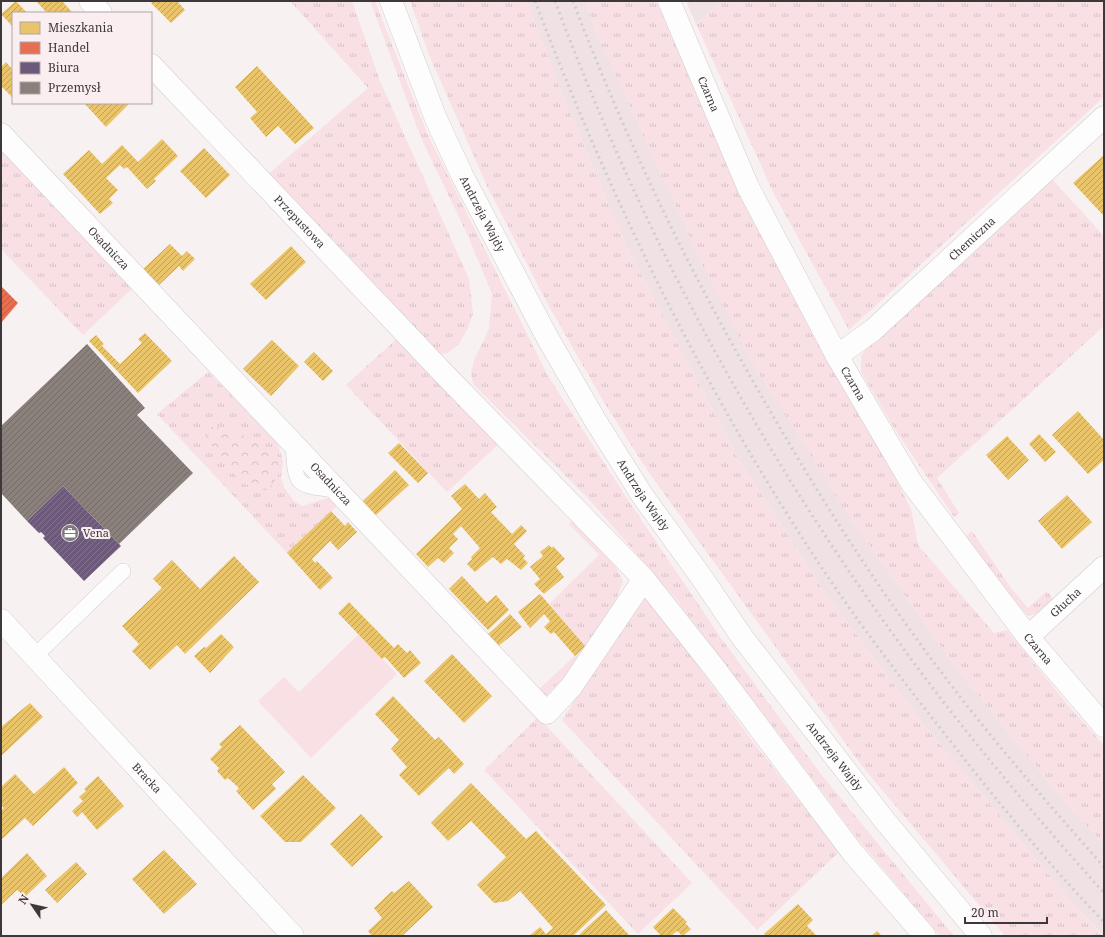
<svg xmlns="http://www.w3.org/2000/svg" width="1105" height="937" viewBox="0 0 1105 937" font-family="'Noto Serif',serif">
  <style>
    .built { fill: #f0e1e4 }
    .grass { fill: url(#grass-tufts) }
    .forest { fill: url(#forest-crowns) }
    .green { fill: #f8e0e5 }
    .homes { fill: url(#homes-hatch) }
    .shops { fill: url(#shops-hatch) }
    .offices { fill: url(#offices-hatch) }
    .industry { fill: url(#industry-hatch) }
    .lines { fill: none; stroke-linecap: round; stroke-linejoin: round }
    .lane-casing { stroke: #d1cccd; stroke-width: 16 }
    .street-casing { stroke: #d1cccd; stroke-width: 23 }
    .secondary-casing { stroke: #d1cccd; stroke-width: 23 }
    .lane { stroke: #fefdfd; stroke-width: 15 }
    .street { stroke: #fefdfd; stroke-width: 22 }
    .secondary { stroke: #fefdfd; stroke-width: 22 }
    .rail { stroke: #cfcdcd; stroke-width: 3; stroke-dasharray: 2 4; stroke-linecap: butt }
    .labels { text-anchor: middle; stroke-width: 4; stroke-linejoin: round; paint-order: stroke }
    .street-label { font-size: 11px; fill: #3d3839; stroke: #fbeef1 }
    .poi-label { font-size: 11px; fill: #3d3839; stroke: #fbeef1; text-anchor: start }
  </style>
  <defs>
    <pattern id="grass-tufts" width="24" height="20" patternUnits="userSpaceOnUse"><rect width="24" height="20" fill="#f8e0e5"/><path d="M3 7l-1-3M5 7V3M7 7l1-3M15 17l-1-3M17 17v-4M19 17l1-3" fill="none" stroke="#d6c1c5"/></pattern>
    <pattern id="forest-crowns" width="20" height="18" patternUnits="userSpaceOnUse"><rect width="20" height="18" fill="#f8e0e5"/><path d="M2 6a3 3 0 1 1 6 0M12 15a3 3 0 1 1 6 0" fill="none" stroke="#d6c1c5"/></pattern>
    <pattern id="homes-hatch" width="6" height="6" patternUnits="userSpaceOnUse"><rect width="6" height="6" fill="#e9c46a"/><path d="M-1 1l2-2M0 6l6-6M5 7l2-2" fill="none" stroke="#bea058"/></pattern>
    <pattern id="shops-hatch" width="6" height="6" patternUnits="userSpaceOnUse"><rect width="6" height="6" fill="#e76f51"/><path d="M-1 1l2-2M0 6l6-6M5 7l2-2" fill="none" stroke="#bc5c44"/></pattern>
    <pattern id="offices-hatch" width="6" height="6" patternUnits="userSpaceOnUse"><rect width="6" height="6" fill="#6d597a"/><path d="M-1 1l2-2M0 6l6-6M5 7l2-2" fill="none" stroke="#83748c"/></pattern>
    <pattern id="industry-hatch" width="6" height="6" patternUnits="userSpaceOnUse"><rect width="6" height="6" fill="#8a817c"/><path d="M-1 1l2-2M0 6l6-6M5 7l2-2" fill="none" stroke="#726b67"/></pattern>
  </defs>
  <rect width="100%" height="100%" fill="#f8f1f2"/>
  <g class="built">
    <polygon points="527,1 585,1 598,37 848,515 957,669 1069,807 1104,844 1104,936 1073,904 920,720 821,587 739,460 628,250 562,94"/>
    <polygon points="686,1 722,1 696,24"/>
  </g>
  <g class="grass">
    <polygon points="290,1 352,1 380,81 469,279 473,314 468,328 459,344 448,353 439,354 266,176 368,88"/>
    <polygon points="370,1 375,1 427,133 548,376 632,506 721,638 820,773 954,936 940,936 862,844 676,599 587,497 473,384 471,373 474,360 489,329 492,294 468,236 421,138"/>
    <polygon points="410,1 527,1 562,94 628,250 739,460 821,587 920,720 1073,904 1103,936 1005,936 862,766 647,470 602,399 545,299 488,188 429,55"/>
    <polygon points="585,1 656,1 731,174 883,453 911,509 918,545 994,633 1007,630 1072,710 1104,745 1104,844 1069,807 957,669 848,515 754,366 711,283 598,37"/>
    <polygon points="722,1 1104,1 1104,97 849,330 775,196 696,24"/>
    <polygon points="1,144 135,286 83,335 1,249"/>
    <polygon points="1051,178 1104,236 1104,326 937,478 959,513 954,517 894,428 861,372 861,356 871,342"/>
    <polygon points="402,334 502,441 447,492 346,385"/>
    <polygon points="208,372 277,441 283,461 281,478 285,489 294,501 302,506 331,497 339,504 287,553 157,414"/>
    <polygon points="575,518 613,561 623,581 612,610 566,675 546,696 536,692 585,646 549,604 599,555 569,524"/>
    <polygon points="972,531 1011,588 1028,608 1047,591 1053,599 1038,613 1029,616 1024,612 965,537"/>
    <polygon points="644,591 750,738 839,852 757,930 562,720"/>
    <polygon points="538,717 692,883 638,934 484,770"/>
  </g>
  <path class="forest" d="M 211,427 C 238,425 264,448 283,465 L 273,484 L 267,490 C 262,489 255,489 251,487 C 234,479 217,454 207,438 Z"/>
  <polygon class="green" points="359,634 397,674 311,758 258,701 284,677 299,692"/>
  <g class="homes">
    <polygon points="16,1 27,13 13,13 13,27 1,14"/>
    <polygon points="38,1 62,1 72,12 47,13 37,2"/>
    <polygon points="153,1 177,1 185,10 171,23 151,3"/>
    <polygon points="6,62 13,70 13,98 1,86 1,67"/>
    <polygon points="257,66 314,128 295,144 278,126 266,137 250,118 257,112 235,87"/>
    <polygon points="86,103 130,103 106,127 85,104"/>
    <polygon points="162,139 178,156 154,179 156,181 147,189 127,167 124,169 120,165 106,178 118,190 109,199 113,203 100,214 63,174 89,150 102,164 122,145 138,162"/>
    <polygon points="204,148 230,175 206,198 180,171"/>
    <polygon points="1104,155 1104,216 1073,183"/>
    <polygon points="170,244 182,256 187,251 195,259 183,271 179,266 158,286 142,270"/>
    <polygon points="291,246 306,262 266,300 250,284"/>
    <polygon points="145,333 172,361 138,393 89,341 96,335 104,344 102,346 120,364 142,343 138,339"/>
    <polygon points="272,340 299,366 271,396 243,369"/>
    <polygon points="314,352 333,371 323,381 304,362"/>
    <polygon points="1078,411 1104,440 1104,460 1088,474 1052,435"/>
    <polygon points="1039,434 1056,452 1045,462 1029,444"/>
    <polygon points="1007,436 1029,460 1008,480 986,455"/>
    <polygon points="399,443 428,473 418,483 388,453"/>
    <polygon points="395,470 409,485 375,516 362,502"/>
    <polygon points="465,484 479,499 485,493 497,507 491,512 512,534 521,525 527,531 514,544 525,556 523,558 528,563 521,570 507,559 501,564 493,557 475,572 467,564 472,559 471,557 480,548 461,526 453,534 458,539 449,548 454,553 444,563 438,558 428,567 416,554 462,509 451,496"/>
    <polygon points="1067,495 1092,522 1062,549 1038,521"/>
    <polygon points="331,511 345,526 348,522 357,532 338,550 330,541 312,559 315,563 317,561 333,578 320,590 287,553"/>
    <polygon points="549,545 552,548 553,546 565,559 556,567 564,577 544,594 534,584 540,579 530,567 543,556 540,552"/>
    <polygon points="234,556 259,582 185,654 177,645 150,670 132,651 139,644 122,626 162,588 153,579 172,560 200,589"/>
    <polygon points="462,576 487,603 496,595 509,610 488,630 449,589"/>
    <polygon points="540,594 585,646 575,656 554,632 551,634 544,627 550,621 544,614 530,628 518,612"/>
    <polygon points="349,602 394,648 398,644 407,653 410,650 421,663 404,678 385,657 382,659 338,613"/>
    <polygon points="510,614 522,627 496,648 486,636"/>
    <polygon points="221,634 234,647 210,673 194,656 204,647 206,648"/>
    <polygon points="452,654 492,696 464,723 424,681"/>
    <polygon points="393,696 435,740 439,737 464,764 454,774 449,768 419,796 399,775 407,767 391,749 399,740 375,714"/>
    <polygon points="30,703 43,717 1,756 1,727"/>
    <polygon points="240,725 285,772 272,784 276,789 253,810 236,791 239,788 228,778 225,780 217,771 219,768 210,759 222,747 219,744"/>
    <polygon points="64,767 78,783 33,826 25,818 1,840 1,811 4,808 1,805 1,787 15,774 34,794"/>
    <polygon points="303,775 336,808 301,842 285,842 260,816"/>
    <polygon points="98,776 124,806 97,830 82,812 77,817 72,811 83,801 79,797 86,791 84,789"/>
    <polygon points="471,783 526,839 536,831 606,905 573,936 529,936 540,927 546,934 553,928 520,891 508,901 494,903 477,885 506,857 471,821 448,841 431,823"/>
    <polygon points="361,814 383,837 352,867 330,844"/>
    <polygon points="164,850 197,884 164,914 132,879"/>
    <polygon points="27,853 47,876 25,897 17,890 1,905 1,878"/>
    <polygon points="76,862 87,874 57,903 45,890"/>
    <polygon points="409,881 433,907 402,936 372,936 368,931 382,918 374,908 392,891 394,893"/>
    <polygon points="798,904 813,920 807,926 817,936 766,936 764,934"/>
    <polygon points="673,908 687,922 685,923 691,929 683,936 677,931 671,936 661,936 653,927"/>
    <polygon points="606,910 630,936 578,936 586,928"/>
    <polygon points="877,931 882,936 871,936"/>
  </g>
  <polygon class="shops" points="1,286 18,303 1,323"/>
  <polygon class="offices" points="63,486 121,546 84,581 43,538 45,536 41,532 39,533 27,521"/>
  <polygon class="industry" points="87,344 145,408 137,415 193,473 119,544 63,486 27,521 1,493 1,426"/>
  <g class="lines">
    <g class="lane-casing">
      <g id="lane">
        <path d="M 293,444 C 296,487 294,485 337,490"/>
        <polyline points="35,656 123,571"/>
      </g>
    </g>
    <g class="street-casing">
      <g id="street">
        <polyline points="90,1 101,13"/>
        <path id="s1" d="M 669,1 L 748,187 L 837,356 L 911,482 L 1028,637 L 1104,726"/>
        <path id="s2" d="M 151,65 L 448,378 L 644,579 L 716,670 L 853,853 L 925,936"/>
        <path id="s3" d="M 1,134 L 547,713 L 571,687 L 644,579"/>
        <path id="s4" d="M 837,356 L 873,330 L 1104,117"/>
        <path id="s5" d="M 1,620 L 293,936"/>
        <path id="s6" d="M 1028,637 L 1104,567"/>
      </g>
    </g>
    <g class="secondary-casing">
      <g id="secondary">
        <path id="s7" d="M 391,1 L 436,119 L 462,175 L 547,337 L 595,420 L 642,495 L 702,578 L 742,637 L 885,821 L 981,936"/>
      </g>
    </g>
    <use href="#lane" class="lane"/>
    <use href="#street" class="street"/>
    <use href="#secondary" class="secondary"/>
    <g class="rail">
      <path d="M 535,1 C 606,188 694,370 803,539 C 847,608 897,674 948,738 C 997,801 1048,864 1104,922"/>
      <path d="M 555,1 C 641,232 760,453 906,652 C 967,736 1035,816 1104,893"/>
      <path d="M 573,1 C 628,147 697,287 776,421 C 831,516 891,608 958,694 C 1004,754 1054,810 1104,867"/>
    </g>
  </g>
  <defs>
    <g id="office-disc" transform="scale(0.9)"><circle r="9.5" fill="#7e797a" stroke="#fbeef1"/><path d="M-6-3h4V-5.5h4V-3h4V5H-6ZM-1-4.5V-3h2v-1.5ZM-6 0V1H6V0Z" fill="#fff"/></g>
  </defs>
  <g fill-rule="evenodd">
    <use href="#office-disc" x="70" y="533"/>
  </g>
  <g class="labels">
    <g class="street-label">
      <text dy="4" stroke="none"><textPath href="#s1" startOffset="101">Czarna</textPath></text>
      <text dy="4" stroke="none"><textPath href="#s7" startOffset="232">Andrzeja Wajdy</textPath></text>
      <text dy="4" stroke="none"><textPath href="#s2" startOffset="216">Przepustowa</textPath></text>
      <text dy="4" stroke="none"><textPath href="#s4" startOffset="179">Chemiczna</textPath></text>
      <text dy="4" stroke="none"><textPath href="#s3" startOffset="157">Osadnicza</textPath></text>
      <text dy="4" stroke="none"><textPath href="#s1" startOffset="425">Czarna</textPath></text>
      <text dy="4" stroke="none"><textPath href="#s3" startOffset="481">Osadnicza</textPath></text>
      <text dy="4" stroke="none"><textPath href="#s7" startOffset="556">Andrzeja Wajdy</textPath></text>
      <text dy="4" stroke="none"><textPath href="#s6" startOffset="51">Głucha</textPath></text>
      <text dy="4" stroke="none"><textPath href="#s1" startOffset="749">Czarna</textPath></text>
      <text dy="4" stroke="none"><textPath href="#s7" startOffset="880">Andrzeja Wajdy</textPath></text>
      <text dy="4" stroke="none"><textPath href="#s5" startOffset="215">Bracka</textPath></text>
    </g>
    <g class="poi-label">
      <text x="83" y="537">Vena</text>
    </g>
  </g>
  <rect width="1105" height="937" fill="none" stroke="#3d3839" stroke-width="4"/>
  <rect x="12" y="12" width="140" height="92" fill="#fbeef1" stroke="#afa5a7"/>
  <rect x="20" y="22" width="20" height="12" fill="#e9c46a" stroke="#afa5a7"/>
  <text x="48" y="32" font-size="12" fill="#3d3839">Mieszkania</text>
  <rect x="20" y="42" width="20" height="12" fill="#e76f51" stroke="#afa5a7"/>
  <text x="48" y="52" font-size="12" fill="#3d3839">Handel</text>
  <rect x="20" y="62" width="20" height="12" fill="#6d597a" stroke="#afa5a7"/>
  <text x="48" y="72" font-size="12" fill="#3d3839">Biura</text>
  <rect x="20" y="82" width="20" height="12" fill="#8a817c" stroke="#afa5a7"/>
  <text x="48" y="92" font-size="12" fill="#3d3839">Przemysł</text>
  <g transform="translate(32 905) rotate(304)" stroke="#fbeef1" stroke-width="3" paint-order="stroke">
  <path d="M0-3L7 15L0 10L-7 15Z" fill="#3d3839"/>
  <text y="-6" font-size="11" font-weight="bold" text-anchor="middle" fill="#3d3839">N</text>
  </g>
  <path d="M965 917v6h82v-6" fill="none" stroke="#3d3839" stroke-width="2"/>
  <text x="971" y="917" font-size="12" fill="#3d3839" stroke="#fbeef1" stroke-width="3" paint-order="stroke">20 m</text>
</svg>
